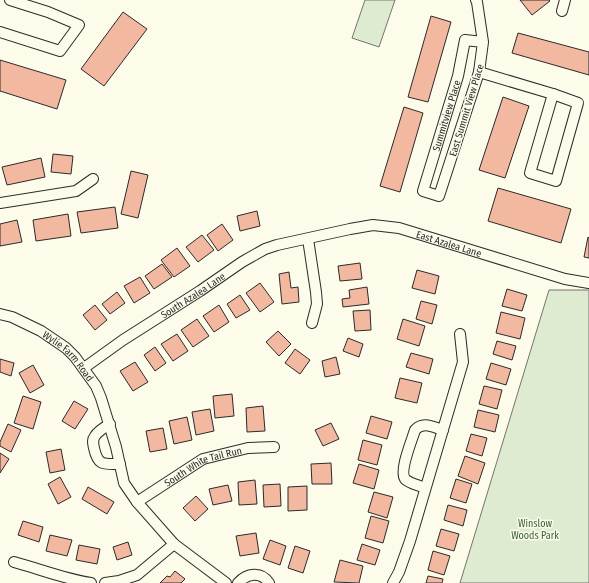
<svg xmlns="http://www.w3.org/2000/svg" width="589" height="583" viewBox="0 0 589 583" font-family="'Fira Sans Condensed',sans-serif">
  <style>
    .green { fill: #deebd1; stroke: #74746e }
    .building { fill: #f2b8a0; stroke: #2b2b2b }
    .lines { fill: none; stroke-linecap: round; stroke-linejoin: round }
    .street-casing { stroke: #2b2b2b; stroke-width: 12 }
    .street { stroke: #fdfbea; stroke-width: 10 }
    .labels { text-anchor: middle; stroke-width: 3; stroke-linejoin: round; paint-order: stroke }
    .street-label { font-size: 10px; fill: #2b2b2b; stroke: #fdfbea }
    .park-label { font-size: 10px; fill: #34623c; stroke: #fdfbea }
  </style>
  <rect width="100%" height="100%" fill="#fdfbea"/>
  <g class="green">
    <polygon points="365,0 395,0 379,47 352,38"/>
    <polygon points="549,290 589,290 589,583 460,583"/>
  </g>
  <g class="building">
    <polygon points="520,0 549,0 550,1 532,15"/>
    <polygon points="123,12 147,29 104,86 81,69"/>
    <polygon points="431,16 451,22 428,102 408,97"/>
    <polygon points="518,33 589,52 589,75 512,53"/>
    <polygon points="0,60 66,80 57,109 0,91"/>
    <polygon points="503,97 529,106 505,178 479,170"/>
    <polygon points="404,107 423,113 400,192 380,186"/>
    <polygon points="53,154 73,156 71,174 51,172"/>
    <polygon points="41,158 45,177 7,185 2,167"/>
    <polygon points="131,171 148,175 138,218 121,214"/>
    <polygon points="498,188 571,209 561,243 488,221"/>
    <polygon points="115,207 118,228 81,233 77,212"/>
    <polygon points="257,211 260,226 240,231 237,216"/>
    <polygon points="68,214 71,236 36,241 33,220"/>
    <polygon points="17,220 22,242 0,246 0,224"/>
    <polygon points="222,224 233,240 218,251 207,235"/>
    <polygon points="202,235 214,250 198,262 186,247"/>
    <polygon points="588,237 589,238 589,258 584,257"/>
    <polygon points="177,248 190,266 174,277 161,260"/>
    <polygon points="360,263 362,279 340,281 338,266"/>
    <polygon points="162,264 172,277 154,289 145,276"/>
    <polygon points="417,270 439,276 435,294 412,288"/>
    <polygon points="289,272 291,288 298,287 299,302 282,304 279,274"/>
    <polygon points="140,277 150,293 134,303 124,286"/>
    <polygon points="260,283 274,302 260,312 246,293"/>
    <polygon points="367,287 369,304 343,307 342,299 350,298 349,290"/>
    <polygon points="507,289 527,295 522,311 502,306"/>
    <polygon points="117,292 125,303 110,314 102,304"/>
    <polygon points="240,295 250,310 236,318 227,304"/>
    <polygon points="421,301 437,305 432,324 416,319"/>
    <polygon points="95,305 107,320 95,330 83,315"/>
    <polygon points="219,305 229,322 214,332 203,316"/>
    <polygon points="370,310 371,330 355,331 353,311"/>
    <polygon points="501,312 525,318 520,339 496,333"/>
    <polygon points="197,319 209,336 193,347 181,330"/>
    <polygon points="403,319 425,326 419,346 397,339"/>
    <polygon points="278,331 291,344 279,356 266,342"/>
    <polygon points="177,334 188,351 173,361 161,344"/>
    <polygon points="348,338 363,344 359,357 343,351"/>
    <polygon points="497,341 516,346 512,360 493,354"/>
    <polygon points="155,347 166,363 155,371 144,355"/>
    <polygon points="295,349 310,360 300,374 285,363"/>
    <polygon points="411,353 433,359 429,374 406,367"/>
    <polygon points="336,357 340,374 325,377 322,361"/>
    <polygon points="0,359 14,363 11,376 0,372"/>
    <polygon points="135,362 148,382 133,391 120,371"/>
    <polygon points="491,363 511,369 506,385 486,379"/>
    <polygon points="33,365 44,385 30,393 19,373"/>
    <polygon points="400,378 422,383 417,403 395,398"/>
    <polygon points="484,386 502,390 497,409 479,404"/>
    <polygon points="232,394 234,416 215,418 213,396"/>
    <polygon points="23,396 41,402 33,429 14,423"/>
    <polygon points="74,401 88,409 75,429 62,421"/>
    <polygon points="263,406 265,431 247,432 246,408"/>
    <polygon points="210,409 214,431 196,435 192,412"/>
    <polygon points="478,410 499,415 495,432 474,427"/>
    <polygon points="371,416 392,422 387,439 366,433"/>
    <polygon points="187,417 192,440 174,444 169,421"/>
    <polygon points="331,423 339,439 323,446 315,430"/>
    <polygon points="8,424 21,430 11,452 0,446 0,442"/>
    <polygon points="163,428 167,449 150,452 146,431"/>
    <polygon points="471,434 487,438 482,456 466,451"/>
    <polygon points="363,440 382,445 377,465 358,460"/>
    <polygon points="61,449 65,470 50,473 46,452"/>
    <polygon points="0,453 9,459 0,473"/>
    <polygon points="465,456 485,463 478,484 458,476"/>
    <polygon points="331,463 332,484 312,484 311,464"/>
    <polygon points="359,464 379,470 374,489 353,483"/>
    <polygon points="60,477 71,497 58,504 48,484"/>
    <polygon points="456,479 472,484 466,503 450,498"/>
    <polygon points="255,480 257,504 239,505 238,482"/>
    <polygon points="280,484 281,506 264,507 263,485"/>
    <polygon points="228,485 232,501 213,505 209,489"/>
    <polygon points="307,486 307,510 288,511 288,487"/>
    <polygon points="88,487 114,502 107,514 82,499"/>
    <polygon points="374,492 393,497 387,518 368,512"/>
    <polygon points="196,496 208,509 195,521 183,508"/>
    <polygon points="448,505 467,510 463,526 444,520"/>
    <polygon points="371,516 389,521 383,543 365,538"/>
    <polygon points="23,521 43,527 39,542 18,535"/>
    <polygon points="441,529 459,534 454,551 436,546"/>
    <polygon points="256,533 259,553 240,556 236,536"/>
    <polygon points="50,535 72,540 67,556 46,551"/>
    <polygon points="270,540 286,546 280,565 263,559"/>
    <polygon points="128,542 132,555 117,560 113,547"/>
    <polygon points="362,544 380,550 375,565 357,560"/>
    <polygon points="79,545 100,549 97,564 76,560"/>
    <polygon points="295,546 310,551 303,573 288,568"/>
    <polygon points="433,551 450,556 444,575 428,570"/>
    <polygon points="340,560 363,566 359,583 334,582"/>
    <polygon points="175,571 185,579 181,583 160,583 167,576 170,577"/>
    <polygon points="428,576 443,579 442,583 426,583"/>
  </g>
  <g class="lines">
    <g class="street-casing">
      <g id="street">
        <path id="s1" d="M 476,0 L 477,2 L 483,42 L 479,72 L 439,196 L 423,191 L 458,76 L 465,40 L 483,42"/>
        <polyline points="562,11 565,0"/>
        <polyline points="0,32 60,51 79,25 48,12 10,0"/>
        <polyline points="479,72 553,94"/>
        <polygon points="553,94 578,103 556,181 530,173"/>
        <polyline points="0,203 76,191 93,179"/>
        <polyline points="308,239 316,292 317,304 312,323"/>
        <path id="s2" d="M 0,314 L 12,317 L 41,331 L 66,348 L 75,357 L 96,386 L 101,398 L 116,447 L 124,483 L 137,502 L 174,544 L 226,583"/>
        <path id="s3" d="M 84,368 L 123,340 L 200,291 L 242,262 L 265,249 L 277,245 L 350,229 L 373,225 L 399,228 L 565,279 L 589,283"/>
        <path d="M 110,424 C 105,427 98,431 95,436 C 92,440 93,443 94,448 C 98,466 103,464 120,464"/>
        <path d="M 425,488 C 419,485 410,484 405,479 C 399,471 412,440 415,430 C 423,421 433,427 443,430"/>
        <path id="s4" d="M 137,502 L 203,459 L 248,448 L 274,447"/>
        <path d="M 14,562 C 40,569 65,579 91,583"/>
        <polyline points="105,583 119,581 137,575 174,544"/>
        <path d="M 238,583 C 247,573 261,571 269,583"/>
        <polyline points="393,583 399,572 410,541 463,362 460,334"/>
      </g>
    </g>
    <use href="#street" class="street"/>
  </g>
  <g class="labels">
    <g class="street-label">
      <text transform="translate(466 110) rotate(-73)" y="4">East Summit View Place</text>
      <text dy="4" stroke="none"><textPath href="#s1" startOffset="299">Summitview Place</textPath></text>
      <text dy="4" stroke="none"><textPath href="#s3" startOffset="406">East Azalea Lane</textPath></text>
      <text dy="4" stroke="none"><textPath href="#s3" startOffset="131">South Azalea Lane</textPath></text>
      <text dy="4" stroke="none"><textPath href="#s2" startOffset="82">Wylie Farm Road</textPath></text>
      <text dy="4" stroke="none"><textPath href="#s4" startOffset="76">South White Tail Run</textPath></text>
    </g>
    <g class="park-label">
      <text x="535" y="527">Winslow<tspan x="535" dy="12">Woods Park</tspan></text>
    </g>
  </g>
</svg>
